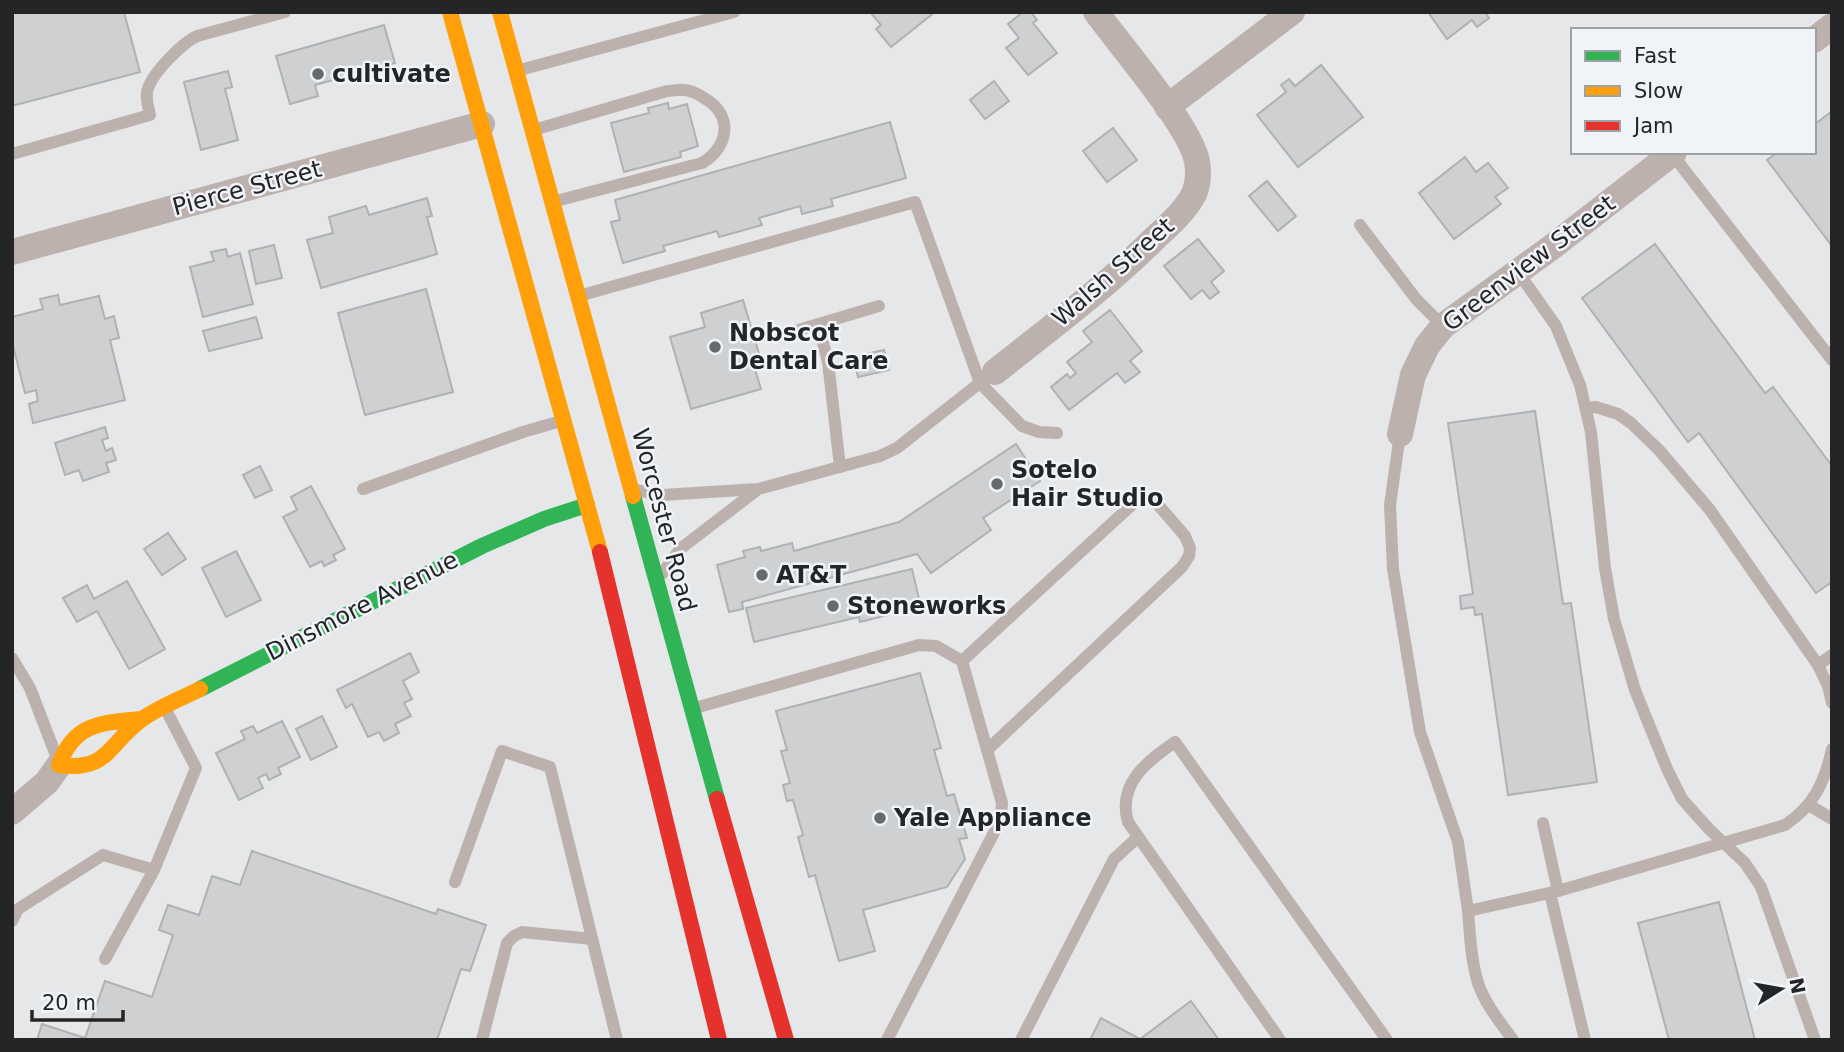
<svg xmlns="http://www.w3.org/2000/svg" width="1844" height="1052" viewBox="0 0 1844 1052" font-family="'DejaVu Sans',sans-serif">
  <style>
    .building { fill: #ced0d1; stroke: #afb1b3; stroke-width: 2 }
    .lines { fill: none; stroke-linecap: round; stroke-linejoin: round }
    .lane { stroke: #bdb1ae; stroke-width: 12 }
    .street { stroke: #bdb1ae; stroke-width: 26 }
    .fast { stroke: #30b455; stroke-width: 16 }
    .slow { stroke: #ff9f0a; stroke-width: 16 }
    .jam { stroke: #e5322d; stroke-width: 16 }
    .poi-dot { fill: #68696b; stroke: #f0f3f8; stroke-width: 2.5 }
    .labels { text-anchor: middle; stroke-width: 5; stroke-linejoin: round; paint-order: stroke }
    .poi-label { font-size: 24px; font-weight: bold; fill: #242527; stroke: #f0f3f8; text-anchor: start }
    .street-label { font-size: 24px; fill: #242527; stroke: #f0f3f8 }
  </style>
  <rect width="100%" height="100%" fill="#e5e7e9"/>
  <g class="building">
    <polygon points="12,12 124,12 140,72 12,106"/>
    <polygon points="870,12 935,12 891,47 876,29 881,25"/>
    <polygon points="1023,12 1031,12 1037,20 1033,23 1057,53 1028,75 1006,48 1019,38 1008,24"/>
    <polygon points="1428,12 1485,12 1489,18 1477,27 1472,20 1447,39"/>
    <polygon points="384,25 395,63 315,85 318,96 290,104 276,56"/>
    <polygon points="1321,65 1363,117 1298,167 1257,115 1286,92 1281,85 1289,79 1295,86"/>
    <polygon points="228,71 232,87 225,89 238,140 201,150 184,82"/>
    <polygon points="994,81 1009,101 985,119 970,100"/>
    <polygon points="668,103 669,109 687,104 698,146 680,152 681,157 624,172 611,123 649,113 648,108"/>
    <polygon points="1832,111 1832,246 1767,160 1778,152 1814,152 1814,125"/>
    <polygon points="890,122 906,178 831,199 833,206 802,214 800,206 759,218 762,225 719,237 717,231 663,246 665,251 623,263 611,222 620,220 615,200"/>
    <polygon points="1113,128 1137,160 1107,182 1083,151"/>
    <polygon points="1465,157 1476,172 1488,163 1508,188 1495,197 1501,204 1454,239 1419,193"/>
    <polygon points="1267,181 1296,216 1278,231 1249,196"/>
    <polygon points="427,198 432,216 427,217 437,254 321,288 307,240 333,233 329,217 366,206 369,215"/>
    <polygon points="1198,239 1224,271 1211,282 1219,292 1210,299 1202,290 1191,299 1164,266"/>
    <polygon points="1655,244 1765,393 1773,387 1832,466 1832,582 1816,593 1699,433 1688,442 1582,298"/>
    <polygon points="274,245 282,278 256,284 249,251"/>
    <polygon points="226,249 228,257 240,253 253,304 203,317 190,267 214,261 211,252"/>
    <polygon points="426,289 453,392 365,415 338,313"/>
    <polygon points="58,295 60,305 99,296 105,319 114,316 119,338 110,340 125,400 33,423 29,404 38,401 36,390 25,393 12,342 12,317 43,309 40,299"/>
    <polygon points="743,300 760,357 752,359 761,389 691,409 670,337 705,327 701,313"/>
    <polygon points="1110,310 1142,351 1130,361 1140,372 1125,383 1117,373 1069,410 1051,387 1067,374 1070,378 1076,373 1067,362 1092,342 1083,331"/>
    <polygon points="256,317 262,338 209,351 203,331"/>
    <polygon points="884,350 889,370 858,377 853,357"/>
    <polygon points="1535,411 1563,604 1571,603 1597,782 1508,795 1482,614 1475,615 1474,607 1461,609 1460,596 1473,594 1448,423"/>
    <polygon points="105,427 108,438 102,440 106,451 112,448 116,460 106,463 109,472 83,481 79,470 65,475 55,443"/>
    <polygon points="1016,444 1040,481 983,518 991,530 931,573 917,554 742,602 743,609 729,612 717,565 745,557 743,551 760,547 761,551 792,543 794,551 899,522"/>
    <polygon points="260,466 272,490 255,498 243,475"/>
    <polygon points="311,486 345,549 333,555 336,560 324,566 322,561 310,567 283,517 297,510 291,497"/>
    <polygon points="168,533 186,559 162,575 144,549"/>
    <polygon points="236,551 261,600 226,617 202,568"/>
    <polygon points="912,569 920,603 887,611 888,615 860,622 859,617 754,642 746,608"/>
    <polygon points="127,581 165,649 129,669 97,611 77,622 63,598 87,585 94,599"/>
    <polygon points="410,653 419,672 403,681 412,699 404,703 411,716 395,724 399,733 384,741 379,732 368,737 352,704 346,708 337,690"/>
    <polygon points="920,673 941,748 934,750 947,796 954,794 967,838 959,839 965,859 947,887 863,910 875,951 839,961 815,875 809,877 798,837 803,835 793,800 787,801 783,785 790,783 781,751 787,750 776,711"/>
    <polygon points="322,716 337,747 311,760 296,729"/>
    <polygon points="282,721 300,757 278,768 281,774 269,780 266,774 258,778 263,788 239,800 216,753 245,739 241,731 253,726 257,733"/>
    <polygon points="252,851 436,914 438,909 486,925 470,971 461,969 437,1040 37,1040 42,1024 85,1038 105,981 152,997 173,935 159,930 168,905 199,915 212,876 240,885"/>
    <polygon points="1719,902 1755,1040 1669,1040 1638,923"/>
    <polygon points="1191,1001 1219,1040 1090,1040 1101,1018 1140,1039"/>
  </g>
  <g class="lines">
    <g class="lane">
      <polyline points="520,70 734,12"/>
      <path d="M 537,129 L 667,91 C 673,91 679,89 684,90 C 691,90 698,94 704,98 C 734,115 729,147 702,163 L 556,201"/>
      <path d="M 12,154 L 150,115 C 148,107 146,99 147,92 C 150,75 182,43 197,36 L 285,12"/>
      <polyline points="1672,154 1832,360"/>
      <polyline points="1360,225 1416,299 1443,326"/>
      <polyline points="1518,272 1556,326 1580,385 1591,432 1605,568 1614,619 1635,690 1667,769 1682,799 1709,829 1745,863 1761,887 1815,1040"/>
      <polyline points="582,295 915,202 980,383 1022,426 1039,432 1057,433"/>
      <polyline points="818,324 828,362 840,467"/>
      <polyline points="785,334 879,306"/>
      <polyline points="1586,408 1596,407 1618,414 1631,423 1659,450 1710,510 1818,665 1828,686 1832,703"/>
      <path d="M 1400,434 L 1390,505 L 1393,569 L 1420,732 L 1458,842 L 1468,911 L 1558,891 L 1785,825 C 1814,806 1825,781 1832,749"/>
      <polyline points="363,489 523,432 561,421"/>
      <polyline points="636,490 662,495 758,489 880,456 897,448 986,378"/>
      <polyline points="662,574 680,549 757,490"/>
      <polyline points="12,658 30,688 55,753"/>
      <polyline points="962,661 1136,501 1142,498 1154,500 1185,536 1190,548 1189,556 1182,567 987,750"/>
      <polyline points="1818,665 1832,655"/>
      <polyline points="695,708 919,645 936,646 962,661 1002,803 1001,819 887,1040"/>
      <polyline points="1809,805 1832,819"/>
      <polyline points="1543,823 1558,891"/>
      <polyline points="154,870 196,768 165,708"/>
      <polyline points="455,882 502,751 550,767 617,1040"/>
      <polyline points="1550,893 1585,1040"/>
      <path d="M 1468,911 C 1470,935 1471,960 1478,983 C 1485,1004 1500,1022 1513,1040"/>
      <polyline points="12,921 18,909 103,855 154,870 105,959"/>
      <polyline points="482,1040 507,943 514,936 522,932 592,939"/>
      <polyline points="1021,1040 1114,859 1137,838"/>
      <path d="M 1280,1040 L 1128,822 C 1117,784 1147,761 1175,742 L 1387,1040"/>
    </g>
    <g class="street">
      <polyline points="1814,40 1832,26"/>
      <polyline points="1167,107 1292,12"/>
      <polyline points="12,252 482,124"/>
      <path d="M 995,372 C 1049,329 1106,287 1155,238 C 1169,225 1185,211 1194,194 C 1198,184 1199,172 1197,162 C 1192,128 1119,44 1096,12"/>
      <polyline points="1400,434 1413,375 1427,346 1443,326 1552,247 1674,152"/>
      <polyline points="12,812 47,782 59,765"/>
    </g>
    <g class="fast">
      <polyline points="633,496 717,799"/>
      <polyline points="200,689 482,546 544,519 587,505"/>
    </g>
    <g class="slow">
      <polyline points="450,12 600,552"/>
      <polyline points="500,12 633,496"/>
      <path d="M 141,719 C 101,723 74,723 59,765 C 108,772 108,744 141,720 C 158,707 181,699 200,689"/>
    </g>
    <g class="jam">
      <polyline points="600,552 719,1040"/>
      <polyline points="717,799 786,1040"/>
    </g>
  </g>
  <g class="poi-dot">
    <circle cx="318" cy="74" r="7"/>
    <circle cx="715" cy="347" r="7"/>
    <circle cx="997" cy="484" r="7"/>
    <circle cx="762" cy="575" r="7"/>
    <circle cx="833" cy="606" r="7"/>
    <circle cx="880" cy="818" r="7"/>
  </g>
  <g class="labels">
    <g class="poi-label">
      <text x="332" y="82">cultivate</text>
      <text x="729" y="341">Nobscot<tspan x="729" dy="28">Dental Care</tspan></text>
      <text x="1011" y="478">Sotelo<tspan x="1011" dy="28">Hair Studio</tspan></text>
      <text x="776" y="583">AT&amp;T</text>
      <text x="847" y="614">Stoneworks</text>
      <text x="894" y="826">Yale Appliance</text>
    </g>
    <g class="street-label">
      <text transform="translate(247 188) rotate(-15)" y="8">Pierce Street</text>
      <text transform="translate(1529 263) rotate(-37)" y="8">Greenview Street</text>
      <text transform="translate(1113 272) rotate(-41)" y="8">Walsh Street</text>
      <text transform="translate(664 520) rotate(75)" y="8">Worcester Road</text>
      <text transform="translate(362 606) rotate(-27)" y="8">Dinsmore Avenue</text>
    </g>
  </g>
  <rect width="1844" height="1052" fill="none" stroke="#242527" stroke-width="28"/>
  <rect x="1571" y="28" width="245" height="126" fill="#f0f3f8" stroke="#9ea1a4" stroke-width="2"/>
  <rect x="1585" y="51" width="35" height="10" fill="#30b455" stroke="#9ea1a4" stroke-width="2"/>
  <text x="1634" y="63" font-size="21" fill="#242527">Fast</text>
  <rect x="1585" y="86" width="35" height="10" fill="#ff9f0a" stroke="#9ea1a4" stroke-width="2"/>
  <text x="1634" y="98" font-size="21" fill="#242527">Slow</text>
  <rect x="1585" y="121" width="35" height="10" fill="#e5322d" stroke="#9ea1a4" stroke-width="2"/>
  <text x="1634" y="133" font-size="21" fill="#242527">Jam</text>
  <g transform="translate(1781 989) rotate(79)" stroke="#f0f3f8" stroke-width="5" paint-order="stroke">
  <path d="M0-5L12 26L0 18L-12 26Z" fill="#242527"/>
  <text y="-10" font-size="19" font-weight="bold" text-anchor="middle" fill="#242527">N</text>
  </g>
  <path d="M32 1010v10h91v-10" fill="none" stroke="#242527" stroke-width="3.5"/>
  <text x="42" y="1010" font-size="21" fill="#242527" stroke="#f0f3f8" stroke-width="5" paint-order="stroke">20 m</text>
</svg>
